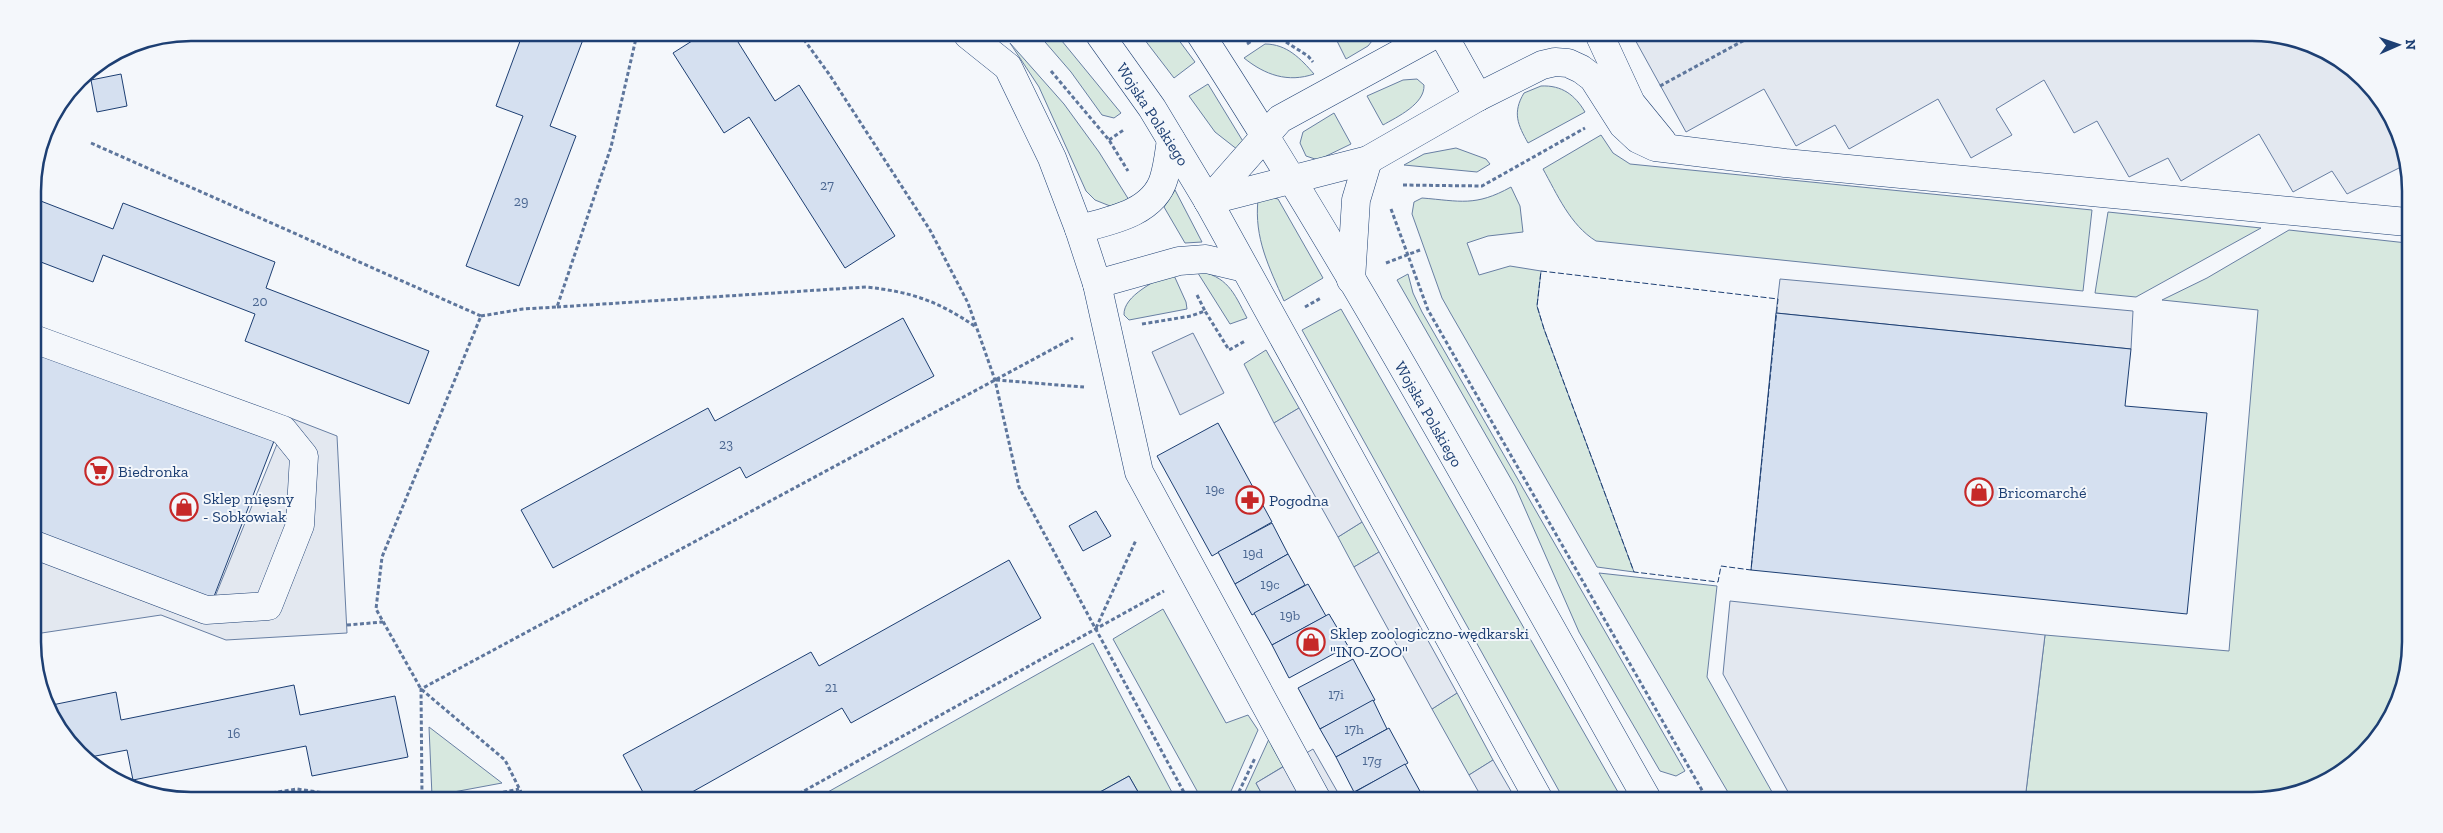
<svg xmlns="http://www.w3.org/2000/svg" width="2443" height="833" viewBox="0 0 2443 833" font-family="'Zilla Slab',serif">
  <style>
    .green { fill: #d7e8df; stroke: #687fa3 }
    .parking { fill: #e3e8f0; stroke: #687fa3 }
    .building { fill: #d5e0f0; stroke: #1d3f73 }
    .lines { fill: none; stroke-linecap: round; stroke-linejoin: round }
    .minor-casing { stroke: #1d3f73; stroke-width: 29 }
    .path { stroke: #5e769c; stroke-width: 3; stroke-dasharray: 4 2.5; stroke-linecap: butt }
    .minor { stroke: #f4f7fb; stroke-width: 28 }
    .fence { stroke: #1d3f73; stroke-width: 1; stroke-dasharray: 6 2.5; stroke-linecap: butt }
    .labels { text-anchor: middle; stroke-width: 4; stroke-linejoin: round; paint-order: stroke }
    .number-label { font-size: 14px; fill: #4b6792 }
    .street-label { font-size: 16px; fill: #1d3f73; stroke: #f4f7fb }
    .poi-label { font-size: 16px; fill: #1d3f73; stroke: #f4f7fb; text-anchor: start }
    .rim { fill: none; stroke: #1d3f73; stroke-width: 2.5 }
  </style>
  <rect width="100%" height="100%" fill="#f4f7fb"/>
  <g class="green">
    <polygon points="1039,35 1057,35 1121,113 1114,118 1102,115 1071,72"/>
    <polygon points="1141,35 1175,35 1195,62 1174,78"/>
    <polygon points="1334,35 1376,36 1368,46 1346,59"/>
    <polygon points="1010,43 1064,104 1099,152 1129,200 1110,206 1095,200 1086,191 1039,87"/>
    <path d="M 1265,44 C 1287,44 1301,59 1314,74 C 1288,83 1265,75 1244,58 Z"/>
    <path d="M 1417,79 L 1424,85 C 1425,104 1397,117 1383,125 L 1367,96 L 1403,80 Z"/>
    <polygon points="1208,84 1244,143 1238,150 1215,132 1189,96"/>
    <path d="M 1541,86 C 1562,85 1575,95 1585,112 L 1528,143 C 1518,125 1512,113 1524,93 Z"/>
    <polygon points="1334,113 1351,144 1318,160 1306,156 1300,143 1303,132"/>
    <path d="M 1601,135 L 1613,153 L 1630,164 L 2092,210 L 2083,291 L 1596,241 C 1570,225 1557,194 1543,169 Z"/>
    <polygon points="1456,148 1486,159 1490,164 1477,172 1404,165 1424,154"/>
    <path d="M 1511,187 L 1520,206 L 1523,232 L 1488,236 L 1467,243 L 1479,275 L 1510,266 L 1541,271 L 1537,306 L 1544,329 L 1634,572 L 1597,567 L 1451,314 L 1442,298 L 1412,214 L 1414,202 L 1422,198 C 1460,201 1475,207 1511,187 Z"/>
    <polygon points="1175,190 1202,242 1185,243 1164,207"/>
    <path d="M 1267,196 L 1278,199 L 1323,278 L 1284,301 C 1269,267 1254,238 1258,200 Z"/>
    <polygon points="2108,212 2261,228 2136,297 2095,293"/>
    <polygon points="2289,230 2407,243 2405,683 2384,730 2349,768 2303,792 2262,800 2025,800 2045,635 2229,651 2258,310 2162,300 2207,278"/>
    <path d="M 1196,270 C 1228,277 1233,291 1247,318 L 1230,324 Z"/>
    <path d="M 1172,271 L 1186,302 L 1187,309 L 1129,320 L 1124,315 C 1123,295 1157,281 1172,271 Z"/>
    <polygon points="1408,274 1413,293 1422,312 1685,771 1676,776 1660,771 1579,632 1515,486 1397,280"/>
    <polygon points="1341,309 1622,799 1563,798 1302,330"/>
    <polygon points="1266,350 1299,408 1274,423 1244,364"/>
    <polygon points="1362,522 1379,552 1354,567 1338,537"/>
    <polygon points="1599,573 1717,586 1707,677 1776,799 1732,799"/>
    <polygon points="1163,609 1226,723 1248,715 1258,730 1228,798 1201,798 1113,639"/>
    <polygon points="1093,643 1175,798 1141,797 1129,776 1091,797 819,797"/>
    <polygon points="1457,693 1493,760 1469,775 1432,709"/>
    <polygon points="429,727 502,783 432,796"/>
    <polygon points="1269,739 1284,766 1256,783 1264,798 1242,798"/>
  </g>
  <g class="parking">
    <polygon points="1633,36 2293,38 2331,54 2371,86 2407,164 2347,194 2332,171 2293,192 2259,134 2181,181 2168,158 2129,177 2097,121 2074,133 2044,80 1996,109 2012,135 1971,158 1938,99 1849,149 1835,125 1796,146 1764,89 1686,132"/>
    <polygon points="1780,279 2133,311 2131,349 1776,313"/>
    <polygon points="1193,333 1224,393 1180,415 1152,352"/>
    <polygon points="1299,408 1362,522 1338,537 1274,423"/>
    <polygon points="288,417 337,436 347,633 226,640 161,615 35,634 35,557 206,619"/>
    <polygon points="1379,552 1457,693 1432,709 1354,567"/>
    <polygon points="1730,601 2045,635 2025,800 1792,799 1723,674"/>
    <polygon points="1313,749 1341,798 1264,798 1256,783"/>
    <polygon points="1493,760 1515,798 1482,798 1469,775"/>
  </g>
  <g class="building">
    <polygon points="523,33 575,34 584,37 550,126 576,136 519,286 466,266 523,116 496,106"/>
    <polygon points="703,34 733,34 775,101 799,85 895,236 845,268 749,117 724,133 673,53"/>
    <polygon points="121,74 127,106 97,112 91,80"/>
    <polygon points="33,198 113,229 123,203 275,262 266,288 429,351 409,404 245,341 255,314 103,255 93,282 33,259"/>
    <polygon points="1776,313 2131,349 2125,406 2207,413 2187,614 1751,570"/>
    <polygon points="903,318 934,376 746,478 740,467 553,568 521,510 708,408 715,421"/>
    <polygon points="34,350 274,441 213,599 35,531"/>
    <polygon points="1218,423 1272,522 1212,556 1157,456"/>
    <polygon points="1096,511 1111,536 1083,551 1069,526"/>
    <polygon points="1272,523 1288,554 1235,584 1218,552"/>
    <polygon points="1288,554 1305,585 1252,615 1235,584"/>
    <polygon points="1009,560 1041,618 851,723 842,708 685,796 645,796 623,755 811,652 819,666"/>
    <polygon points="1308,584 1326,616 1272,645 1254,613"/>
    <polygon points="1329,614 1348,646 1289,678 1272,645"/>
    <polygon points="1353,659 1375,700 1320,729 1298,688"/>
    <polygon points="294,685 300,715 395,696 408,757 312,776 306,746 133,780 127,750 85,758 72,747 52,705 116,692 121,720"/>
    <polygon points="1373,700 1387,729 1336,757 1320,729"/>
    <polygon points="1389,728 1408,763 1354,792 1336,757"/>
    <polygon points="1405,764 1421,793 1412,798 1356,798 1353,793"/>
    <polygon points="1129,776 1141,797 1091,797"/>
    <polygon points="1424,791 1428,798 1412,798 1421,793"/>
  </g>
  <g class="lines">
    <g class="minor-casing">
      <g id="minor">
        <polyline points="968,35 1008,67 1052,158 1079,229 1097,284 1139,472 1316,798"/>
        <polyline points="1100,35 1152,108 1208,201 1538,798"/>
        <path d="M 1201,35 C 1361,282 1502,542 1647,799"/>
        <polyline points="1444,36 1478,97"/>
        <polyline points="1600,36 1631,103 1662,141"/>
        <polyline points="1208,201 1368,160 1478,97 1542,65 1555,62 1568,63 1581,69 1593,78 1623,125 1638,139 1655,147 1785,163 2407,222"/>
        <polyline points="1208,201 1280,119 1432,36"/>
        <path d="M 1079,229 C 1110,221 1154,213 1164,178 C 1168,165 1169,152 1171,140"/>
        <polyline points="1351,280 1356,200 1368,160"/>
        <polyline points="1097,284 1179,261 1206,259 1244,268"/>
        <polyline points="34,339 283,430 304,456 300,525 268,606 206,610 35,545"/>
      </g>
    </g>
    <g class="path">
      <polyline points="800,34 829,74 930,230 968,303 995,380 1019,487 1187,798"/>
      <polyline points="1275,35 1308,56 1313,62"/>
      <polyline points="1247,44 1261,35"/>
      <polyline points="1051,71 1109,140 1128,171"/>
      <polyline points="1660,86 1750,37"/>
      <polyline points="1109,140 1125,129"/>
      <polyline points="91,143 481,316 382,557 376,609 421,689 505,760 523,796"/>
      <polyline points="1403,185 1482,186 1585,128"/>
      <polyline points="1391,209 1428,310 1707,799"/>
      <polyline points="1386,263 1420,250"/>
      <polyline points="1197,295 1205,311"/>
      <path d="M 557,307 L 866,287 C 912,292 938,301 976,327"/>
      <polyline points="1305,307 1321,298"/>
      <polyline points="481,316 523,309 557,307 611,147 637,34"/>
      <polyline points="1142,324 1191,316 1205,311 1229,350 1245,341"/>
      <polyline points="996,380 1084,387"/>
      <polyline points="347,625 383,622"/>
      <polyline points="1096,628 1136,540"/>
      <polyline points="259,795 297,789 338,795"/>
      <polyline points="422,796 421,689 1073,338"/>
      <polyline points="484,796 519,789"/>
      <polyline points="793,797 1164,591"/>
      <polyline points="1236,798 1255,758"/>
    </g>
    <use href="#minor" class="minor"/>
    <polygon class="fence" points="1541,271 1778,299 1751,570 1721,566 1718,582 1634,572 1544,329 1537,306"/>
  </g>
  <defs>
    <g id="supermarket-ring" transform="scale(1.4375)"><circle r="9.5" fill="#f4f7fb" stroke="#c62828" stroke-width="1.5"/><path d="M-6-5.5h2.5l.6 2H6L4.5 2H-2.5L-4.4-4H-6ZM-1.5 3.2a1.3 1.3 0 1 0 .1 0ZM3 3.2a1.3 1.3 0 1 0 .1 0Z" fill="#c62828"/></g>
    <g id="shop-ring" transform="scale(1.4375)"><circle r="9.5" fill="#f4f7fb" stroke="#c62828" stroke-width="1.5"/><path d="M-5-2.5h2.3a2.7 3.5 0 0 1 5.4 0H5L5.5 6h-11ZM-1.5-2.5h3a1.5 2.3 0 0 0-3 0Z" fill="#c62828"/></g>
    <g id="pharmacy-ring" transform="scale(1.4375)"><circle r="9.5" fill="#f4f7fb" stroke="#c62828" stroke-width="1.5"/><path d="M-2-6h4v4h4v4h-4v4h-4v-4h-4v-4h4Z" fill="#c62828"/></g>
  </defs>
  <g fill-rule="evenodd">
    <use href="#supermarket-ring" x="99" y="471"/>
    <use href="#shop-ring" x="1979" y="492"/>
    <use href="#pharmacy-ring" x="1250" y="500"/>
    <use href="#shop-ring" x="184" y="507"/>
    <use href="#shop-ring" x="1311" y="642"/>
  </g>
  <g class="labels">
    <g class="number-label">
      <text x="827" y="190">27</text>
      <text x="521" y="206">29</text>
      <text x="260" y="306">20</text>
      <text x="726" y="449">23</text>
      <text x="1215" y="494">19e</text>
      <text x="1253" y="558">19d</text>
      <text x="1270" y="589">19c</text>
      <text x="1290" y="620">19b</text>
      <text x="831" y="692">21</text>
      <text x="1336" y="699">17i</text>
      <text x="1354" y="734">17h</text>
      <text x="234" y="738">16</text>
      <text x="1372" y="765">17g</text>
    </g>
    <g class="street-label">
      <text transform="translate(1153 114) rotate(57)" y="6">Wojska Polskiego</text>
      <text transform="translate(1429 414) rotate(60)" y="6">Wojska Polskiego</text>
    </g>
    <g class="poi-label">
      <text x="118" y="477">Biedronka</text>
      <text x="1998" y="498">Bricomarché</text>
      <text x="203" y="504">Sklep mięsny<tspan x="203" dy="18">- Sobkowiak</tspan></text>
      <text x="1269" y="506">Pogodna</text>
      <text x="1330" y="639">Sklep zoologiczno-wędkarski<tspan x="1330" dy="18">"INO-ZOO"</tspan></text>
    </g>
  </g>
  <path d="M0 0H2443V833H0ZM191 41H2252A150 150 0 0 1 2402 191V642A150 150 0 0 1 2252 792H191A150 150 0 0 1 41 642V191A150 150 0 0 1 191 41Z" fill="#f4f7fb" fill-rule="evenodd"/>
  <path class="rim" d="M191 41H2252A150 150 0 0 1 2402 191V642A150 150 0 0 1 2252 792H191A150 150 0 0 1 41 642V191A150 150 0 0 1 191 41Z"/>
  <g transform="translate(2398 45) rotate(88)" stroke="#f4f7fb" stroke-width="4" paint-order="stroke">
  <path d="M0-4L9 19L0 12L-9 19Z" fill="#1d3f73"/>
  <text y="-8" font-size="14" font-weight="bold" text-anchor="middle" fill="#1d3f73">N</text>
  </g>
</svg>
